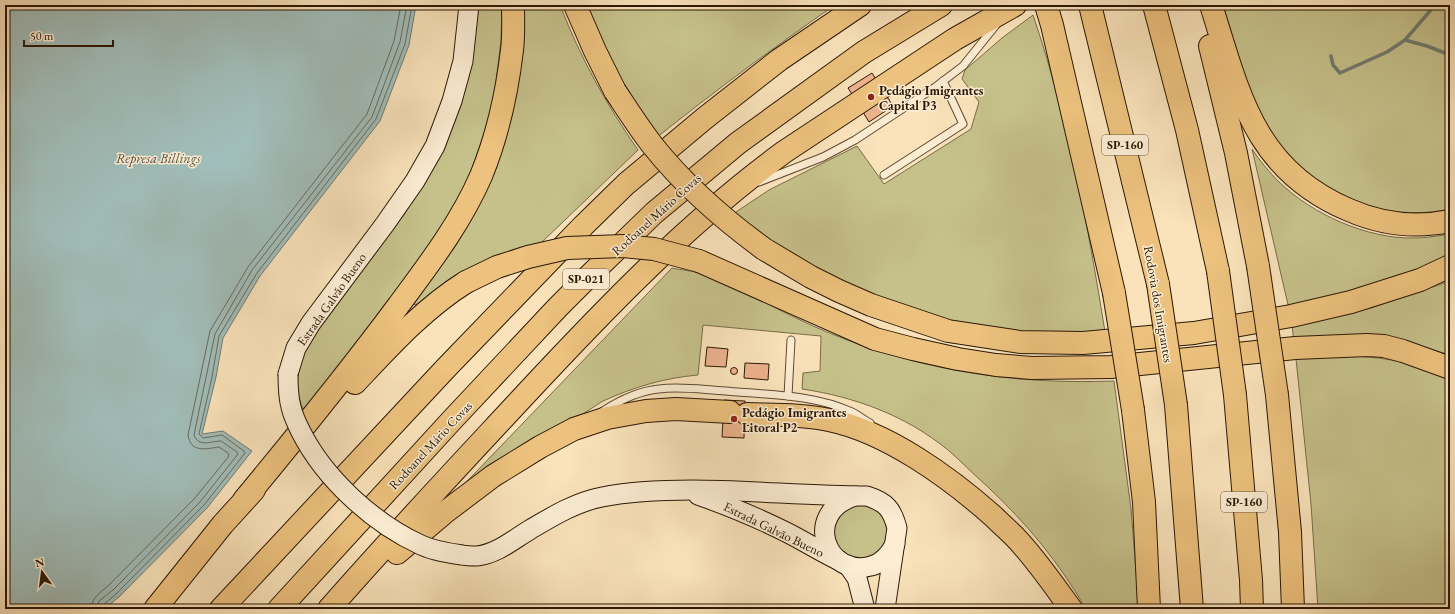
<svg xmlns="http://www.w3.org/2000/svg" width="1455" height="614" viewBox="0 0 1455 614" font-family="'EB Garamond',serif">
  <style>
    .green { fill: #c6c18b; stroke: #786c48 }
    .water { fill: #a1bdb9; stroke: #717b71 }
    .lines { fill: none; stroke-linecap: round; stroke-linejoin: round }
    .shore { stroke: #666a5e; stroke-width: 1 }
    .stream { stroke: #717b71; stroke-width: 3.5 }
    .building { fill: #edb38e; stroke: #2a1704 }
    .lane-casing { stroke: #5e4a32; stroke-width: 9 }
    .secondary-casing { stroke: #2a1704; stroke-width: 21 }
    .highway-casing { stroke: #2a1704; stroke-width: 24 }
    .lane { stroke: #fcedd3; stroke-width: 7 }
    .secondary { stroke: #fcedd3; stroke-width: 19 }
    .highway { stroke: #edc27e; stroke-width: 22 }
    .secondary-bridge-casing { stroke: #2a1704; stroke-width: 21; stroke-linecap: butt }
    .highway-bridge-casing { stroke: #2a1704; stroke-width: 24; stroke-linecap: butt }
    .secondary-bridge { stroke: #fcedd3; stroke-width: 19 }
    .highway-bridge { stroke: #edc27e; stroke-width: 22 }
    .poi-dot { fill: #8f2418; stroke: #fcedd3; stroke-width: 1.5 }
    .labels { text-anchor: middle; stroke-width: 3; stroke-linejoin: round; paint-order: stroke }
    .shield { fill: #fcedd3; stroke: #695742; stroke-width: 1 }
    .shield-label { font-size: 12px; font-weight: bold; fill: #2a1704 }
    .poi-label { font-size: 13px; font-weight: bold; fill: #2a1704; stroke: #fcedd3; text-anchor: start }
    .street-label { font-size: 13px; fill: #2a1704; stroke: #fcedd3 }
    .water-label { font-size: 14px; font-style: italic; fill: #545143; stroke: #fcedd3 }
  </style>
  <rect width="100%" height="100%" fill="#fae3bb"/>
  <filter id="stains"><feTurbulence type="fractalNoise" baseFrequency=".005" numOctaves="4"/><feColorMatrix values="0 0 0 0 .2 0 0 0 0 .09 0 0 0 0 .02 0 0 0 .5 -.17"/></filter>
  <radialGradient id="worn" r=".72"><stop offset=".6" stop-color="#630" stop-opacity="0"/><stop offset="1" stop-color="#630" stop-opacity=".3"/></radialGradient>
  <g class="green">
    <path d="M 477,5 L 502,5 L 501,40 L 494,98 L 487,126 L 468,180 L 444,229 L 305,414 C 293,387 296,369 309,343 L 403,216 L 416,196 Z"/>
    <path d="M 517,5 L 560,5 C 580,57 606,104 638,150 L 541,243 L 418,304 L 411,305 L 459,236 Z"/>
    <path d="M 580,5 L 835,5 C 774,47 715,91 656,138 L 628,99 Z"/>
    <path d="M 1223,5 L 1450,5 L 1450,209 C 1416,216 1383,213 1352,199 C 1326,188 1301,172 1283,150 C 1251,111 1238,52 1223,5 Z"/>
    <path d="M 1033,15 C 1068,118 1088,225 1105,332 L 1021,334 L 950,323 L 874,298 L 768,242 L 733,214 L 769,190 L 857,146 L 884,184 L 971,129 L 979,102 L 962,79 L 965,70 L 1002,38 Z"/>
    <path d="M 1252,149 C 1260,161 1269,172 1279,182 C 1312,214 1367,239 1414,238 C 1426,238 1438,236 1450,234 L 1450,258 L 1417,272 L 1289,309 Z"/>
    <path d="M 672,268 C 681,270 692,271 701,273 C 710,276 718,280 726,284 C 756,297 784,313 813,326 C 910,369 1009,385 1114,381 L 1131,509 L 1139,609 L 1086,609 C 1058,561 1028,525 988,487 C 974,475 962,462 948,450 C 905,415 855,397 802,389 L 803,373 L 820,371 L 821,336 L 703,325 L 698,375 C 664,378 634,387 603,401 L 451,498 Z"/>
    <polygon points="1450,281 1450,355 1410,343 1294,342 1292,325 1371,308"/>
    <path d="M 1341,356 C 1384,356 1411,362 1450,380 L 1450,609 L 1318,609 L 1311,504 L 1296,359 Z"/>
    <polygon points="865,504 880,510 888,524 885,547 873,557 857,559 842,553 834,539 834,524 849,506"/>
  </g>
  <polygon class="water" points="5,5 416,5 409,45 380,121 260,276 223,338 216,377 202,434 223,431 252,451 207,508 119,597 104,609 5,609"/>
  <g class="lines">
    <g class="shore">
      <path d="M 91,609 C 91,598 101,592 109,585 L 195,498 L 229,456 L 228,453 L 219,447 C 205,449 191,453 188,435 L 210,331 L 248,267 L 367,114 L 394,41 L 401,5"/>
      <path d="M 97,609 L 99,601 L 113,590 L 200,502 L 238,454 L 237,452 L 221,441 C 211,441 199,448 194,435 L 215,334 L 252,270 L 372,117 L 400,42 L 407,5"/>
      <polyline points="102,609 103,605 116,594 204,505 245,453 244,451 222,435 203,438 199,434 212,377 219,336 257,273 376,119 405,44 412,5"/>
    </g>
    <g class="stream">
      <polyline points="1405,40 1427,46 1450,55"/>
      <polyline points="1331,56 1333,65 1340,73 1387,52 1405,40 1430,11 1433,5"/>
    </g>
  </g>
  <g class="building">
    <polygon points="872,73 893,106 869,122 848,88"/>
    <polygon points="707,347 728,349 726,367 705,366"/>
    <polygon points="745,363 769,364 768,380 744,378"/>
    <circle cx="734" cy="371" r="3.5"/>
    <polygon points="724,400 745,401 744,438 722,437"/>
  </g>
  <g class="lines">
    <g class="lane-casing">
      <g id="lane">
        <polyline points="884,175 963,124 943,81"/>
        <polyline points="759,182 823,157 855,140 934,88 963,66 996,25"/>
        <polyline points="788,396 791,340"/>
        <path d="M 603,411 C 620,400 638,391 659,389 C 681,386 704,390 726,391 C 768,395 813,394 852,412 C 858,415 864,420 870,423"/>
      </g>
    </g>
    <g class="secondary-casing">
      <g id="secondary">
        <polyline points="288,374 296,348 311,323 385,224 415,181 435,146 452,101 463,61 469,5"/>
        <path d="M 698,495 C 729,506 756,517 786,532 C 804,541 821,552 840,561"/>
        <path d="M 855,496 C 801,513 827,579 871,566 C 883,563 890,554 895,544"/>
        <path d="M 462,555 C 467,556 472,556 477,556 C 497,554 514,539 531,529 C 553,516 576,502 602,497 C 632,491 661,490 692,490 C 750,490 809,496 867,496 C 886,502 892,509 897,528 L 885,609"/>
        <polyline points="848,565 857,578 865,609"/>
      </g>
    </g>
    <g class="highway-casing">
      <g id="highway">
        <polyline points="575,5 595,51 615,91"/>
        <polyline points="1046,5 1052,25 1114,293"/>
        <polyline points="1090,5 1158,284"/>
        <polyline points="1154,5 1187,130 1218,271"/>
        <path d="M 1211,5 C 1239,94 1254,170 1349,210 C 1381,224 1416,228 1450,221"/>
        <polyline points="1210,46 1236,153 1258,266"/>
        <polyline points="764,249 811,277 839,291 871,305 948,331 1020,342 1083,343 1194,333 1291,316 1351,302 1420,280 1450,266"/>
        <polyline points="699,261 875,339 913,349 958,359 996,365 1032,368 1111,367 1295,348 1367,345 1384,346 1403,351 1450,368"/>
        <path d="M 355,383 C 389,347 423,309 466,282"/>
        <polyline points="1235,395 1251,580 1252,609"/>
        <polyline points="1277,395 1290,532 1293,609"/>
        <polyline points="1176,405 1192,609"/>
        <polyline points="1133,410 1144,502 1149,609"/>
        <path d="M 747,414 C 774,415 802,414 829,420 C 887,432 949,477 993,516 C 1000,523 1008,530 1015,537 C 1036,559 1053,584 1071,609"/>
        <path d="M 244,500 C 297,436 349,372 398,306 C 429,264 460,224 481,176 C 497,137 507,93 512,50 C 514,35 513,20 513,5"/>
        <polyline points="397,553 444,513 493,476 540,447 574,429 607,418 646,411 676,409 730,412"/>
        <polyline points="155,609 223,524 254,490"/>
        <polyline points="221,609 446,368 583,226 626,184 705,118 779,60 860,5"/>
        <polyline points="279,609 452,420 558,307 590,275 654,213 738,143 864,52 941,5"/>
        <path d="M 329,609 C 392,537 457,468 522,398 C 603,311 687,223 784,152 L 955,39 L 1015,5"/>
      </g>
    </g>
    <use href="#lane" class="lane"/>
    <use href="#secondary" class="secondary"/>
    <use href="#highway" class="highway"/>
    <g class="secondary-bridge-casing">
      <path id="secondary-bridge" d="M 288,374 C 288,385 288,396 291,407 C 293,416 297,424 301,432 C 325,479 373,523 421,545 C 434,551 448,553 462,555"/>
    </g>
    <g class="highway-bridge-casing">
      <g id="highway-bridge">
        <path d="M 615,91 C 627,109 639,128 653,146 C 685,186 723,219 764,249"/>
        <polyline points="1258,266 1277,395"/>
        <polyline points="1218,271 1235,395"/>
        <polyline points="466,282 497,267 528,257 567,248 623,246 654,249 699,261"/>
        <polyline points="1158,284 1176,405"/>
        <polyline points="1114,293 1133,410"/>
      </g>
    </g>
    <use href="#secondary-bridge" class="secondary-bridge"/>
    <use href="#highway-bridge" class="highway-bridge"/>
  </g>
  <g class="poi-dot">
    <circle cx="871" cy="97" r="4"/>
    <circle cx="734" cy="419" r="4"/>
  </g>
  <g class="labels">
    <g class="shield">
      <rect x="1102" y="135" width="46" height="20" rx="3"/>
      <rect x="563" y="269" width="46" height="20" rx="3"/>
      <rect x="1221" y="492" width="46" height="20" rx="3"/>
    </g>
    <g class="shield-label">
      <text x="1125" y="149">SP-160</text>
      <text x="586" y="283">SP-021</text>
      <text x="1244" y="506">SP-160</text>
    </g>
    <g class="poi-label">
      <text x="879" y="95">Pedágio Imigrantes<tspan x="879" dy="15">Capital P3</tspan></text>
      <text x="742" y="417">Pedágio Imigrantes<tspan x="742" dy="15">Litoral P2</tspan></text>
    </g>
    <g class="street-label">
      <text transform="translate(656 214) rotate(-42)" y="5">Rodoanel Mário Covas</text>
      <text transform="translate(331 299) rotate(-55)" y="5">Estrada Galvão Bueno</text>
      <text transform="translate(1159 304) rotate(80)" y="5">Rodovia dos Imigrantes</text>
      <text transform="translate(430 445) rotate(-47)" y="5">Rodoanel Mário Covas</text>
      <text transform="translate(774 529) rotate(26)" y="5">Estrada Galvão Bueno</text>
    </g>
    <g class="water-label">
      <text x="158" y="163">Represa Billings</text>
    </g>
  </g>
  <rect width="1455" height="614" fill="none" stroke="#fae3bb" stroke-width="20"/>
  <rect x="6" y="6" width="1443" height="602" fill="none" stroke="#2a1704" stroke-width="2"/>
  <rect x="10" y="10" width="1435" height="594" fill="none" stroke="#2a1704"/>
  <g transform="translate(42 572) rotate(346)" stroke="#fcedd3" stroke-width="3" paint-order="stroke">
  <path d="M0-3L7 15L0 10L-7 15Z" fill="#2a1704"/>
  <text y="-6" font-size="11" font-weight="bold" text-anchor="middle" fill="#2a1704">N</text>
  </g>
  <path d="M24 40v6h89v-6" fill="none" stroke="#2a1704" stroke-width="2"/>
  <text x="30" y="40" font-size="12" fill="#2a1704" stroke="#fcedd3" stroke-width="3" paint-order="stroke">50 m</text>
  <rect width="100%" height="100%" filter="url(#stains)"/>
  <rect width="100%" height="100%" fill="url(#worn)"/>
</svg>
